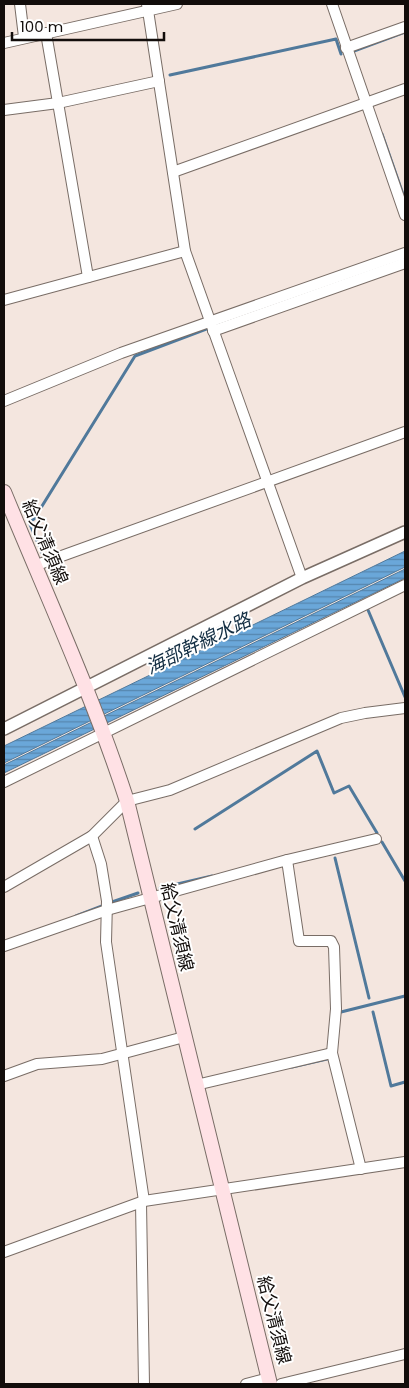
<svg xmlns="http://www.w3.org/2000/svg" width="409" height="1388" viewBox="0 0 409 1388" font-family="Poppins,'Noto Sans JP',sans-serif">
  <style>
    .water { fill: url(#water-rules); stroke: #50799b }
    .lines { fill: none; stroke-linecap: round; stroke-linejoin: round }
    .stream { stroke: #50799b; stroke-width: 3 }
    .minor-casing { stroke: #796d66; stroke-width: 12 }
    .tertiary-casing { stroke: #796d66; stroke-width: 14 }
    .secondary-casing { stroke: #796d66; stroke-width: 16 }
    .minor { stroke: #fff; stroke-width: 10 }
    .tertiary { stroke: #fff; stroke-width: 11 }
    .secondary { stroke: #ffe1e5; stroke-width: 14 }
    .labels { text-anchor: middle; stroke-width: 4; stroke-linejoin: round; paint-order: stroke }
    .street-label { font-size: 18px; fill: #120d0b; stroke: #fff }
    .water-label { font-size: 19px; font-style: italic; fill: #122d42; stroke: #fff }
  </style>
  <defs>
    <pattern id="water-rules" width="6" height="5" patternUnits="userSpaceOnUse" patternTransform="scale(1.25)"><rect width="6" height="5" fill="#6aa7d9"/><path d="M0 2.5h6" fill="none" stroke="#5686ae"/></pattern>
  </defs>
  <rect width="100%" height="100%" fill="#f4e6df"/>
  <g class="water">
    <polygon points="405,551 405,567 4,763 4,746"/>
    <polygon points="405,569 405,578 4,773 4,765"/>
  </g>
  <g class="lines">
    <g class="stream">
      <polyline points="354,51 405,32"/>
      <polyline points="170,75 336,39 341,54"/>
      <polyline points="382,134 405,200"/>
      <polyline points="43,555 29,522 34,519 135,356 209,328"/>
      <polyline points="368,610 405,697"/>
      <polyline points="195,829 317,751 334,793 349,786 377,833"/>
      <polyline points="382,842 405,881"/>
      <polyline points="335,858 369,998"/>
      <polyline points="160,888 212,876"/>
      <polyline points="112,902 138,893"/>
      <polyline points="76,916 102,906"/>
      <polyline points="341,1012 405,996"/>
      <polyline points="373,1012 391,1086 405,1082"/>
      <polyline points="292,1067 327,1059"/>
    </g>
    <g class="minor-casing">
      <g id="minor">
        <polyline points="20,4 24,37"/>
        <polyline points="147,4 185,251 302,578"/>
        <polyline points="332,4 405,215"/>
        <polyline points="46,33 88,277"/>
        <polyline points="4,43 177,4"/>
        <polyline points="346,48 405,27"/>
        <polyline points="4,110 58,103 159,81"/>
        <polyline points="173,172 405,89"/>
        <polyline points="4,300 185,251"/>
        <polyline points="213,331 405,263"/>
        <polyline points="4,401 121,353 405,253"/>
        <polyline points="34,566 405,432"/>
        <polyline points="4,782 405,585"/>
        <polyline points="92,836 101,864 107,901 106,942 144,1201"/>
        <polyline points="287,860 376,839"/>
        <polyline points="4,887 92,836 127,801 170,790 341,718 365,713 405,708"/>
        <polyline points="4,946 107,910 287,860 299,941 331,941 334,947 336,1009 332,1053 361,1169"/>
        <polyline points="4,1076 37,1064 102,1059 184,1037"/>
        <polyline points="196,1085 332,1053"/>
        <polyline points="141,1203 144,1384"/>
        <polyline points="4,1252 144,1201 405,1162"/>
        <polyline points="246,1384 269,1378"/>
        <polyline points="281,1384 405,1354"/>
      </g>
    </g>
    <g class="tertiary-casing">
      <polyline id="tertiary" points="4,729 302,578 405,532"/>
    </g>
    <g class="secondary-casing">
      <path id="secondary" d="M 4,492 C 46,594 93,696 127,801 L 270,1384"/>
    </g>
    <use href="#minor" class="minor"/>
    <use href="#tertiary" class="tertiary"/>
    <use href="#secondary" class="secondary"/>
  </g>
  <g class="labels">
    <g class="street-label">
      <text transform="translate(45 542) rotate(67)" y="6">給父清須線</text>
      <text transform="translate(177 927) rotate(77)" y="6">給父清須線</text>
      <text transform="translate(274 1320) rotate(76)" y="6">給父清須線</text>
    </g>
    <g class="water-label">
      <text transform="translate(198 643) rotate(-26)" y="7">海部幹線水路</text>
    </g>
  </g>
  <rect width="409" height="1388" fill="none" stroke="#120d0b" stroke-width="10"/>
  <path d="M12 32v8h152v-8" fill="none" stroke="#120d0b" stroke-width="2.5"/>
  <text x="20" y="32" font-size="15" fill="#120d0b" stroke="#ffffff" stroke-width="4" paint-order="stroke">100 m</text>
</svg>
